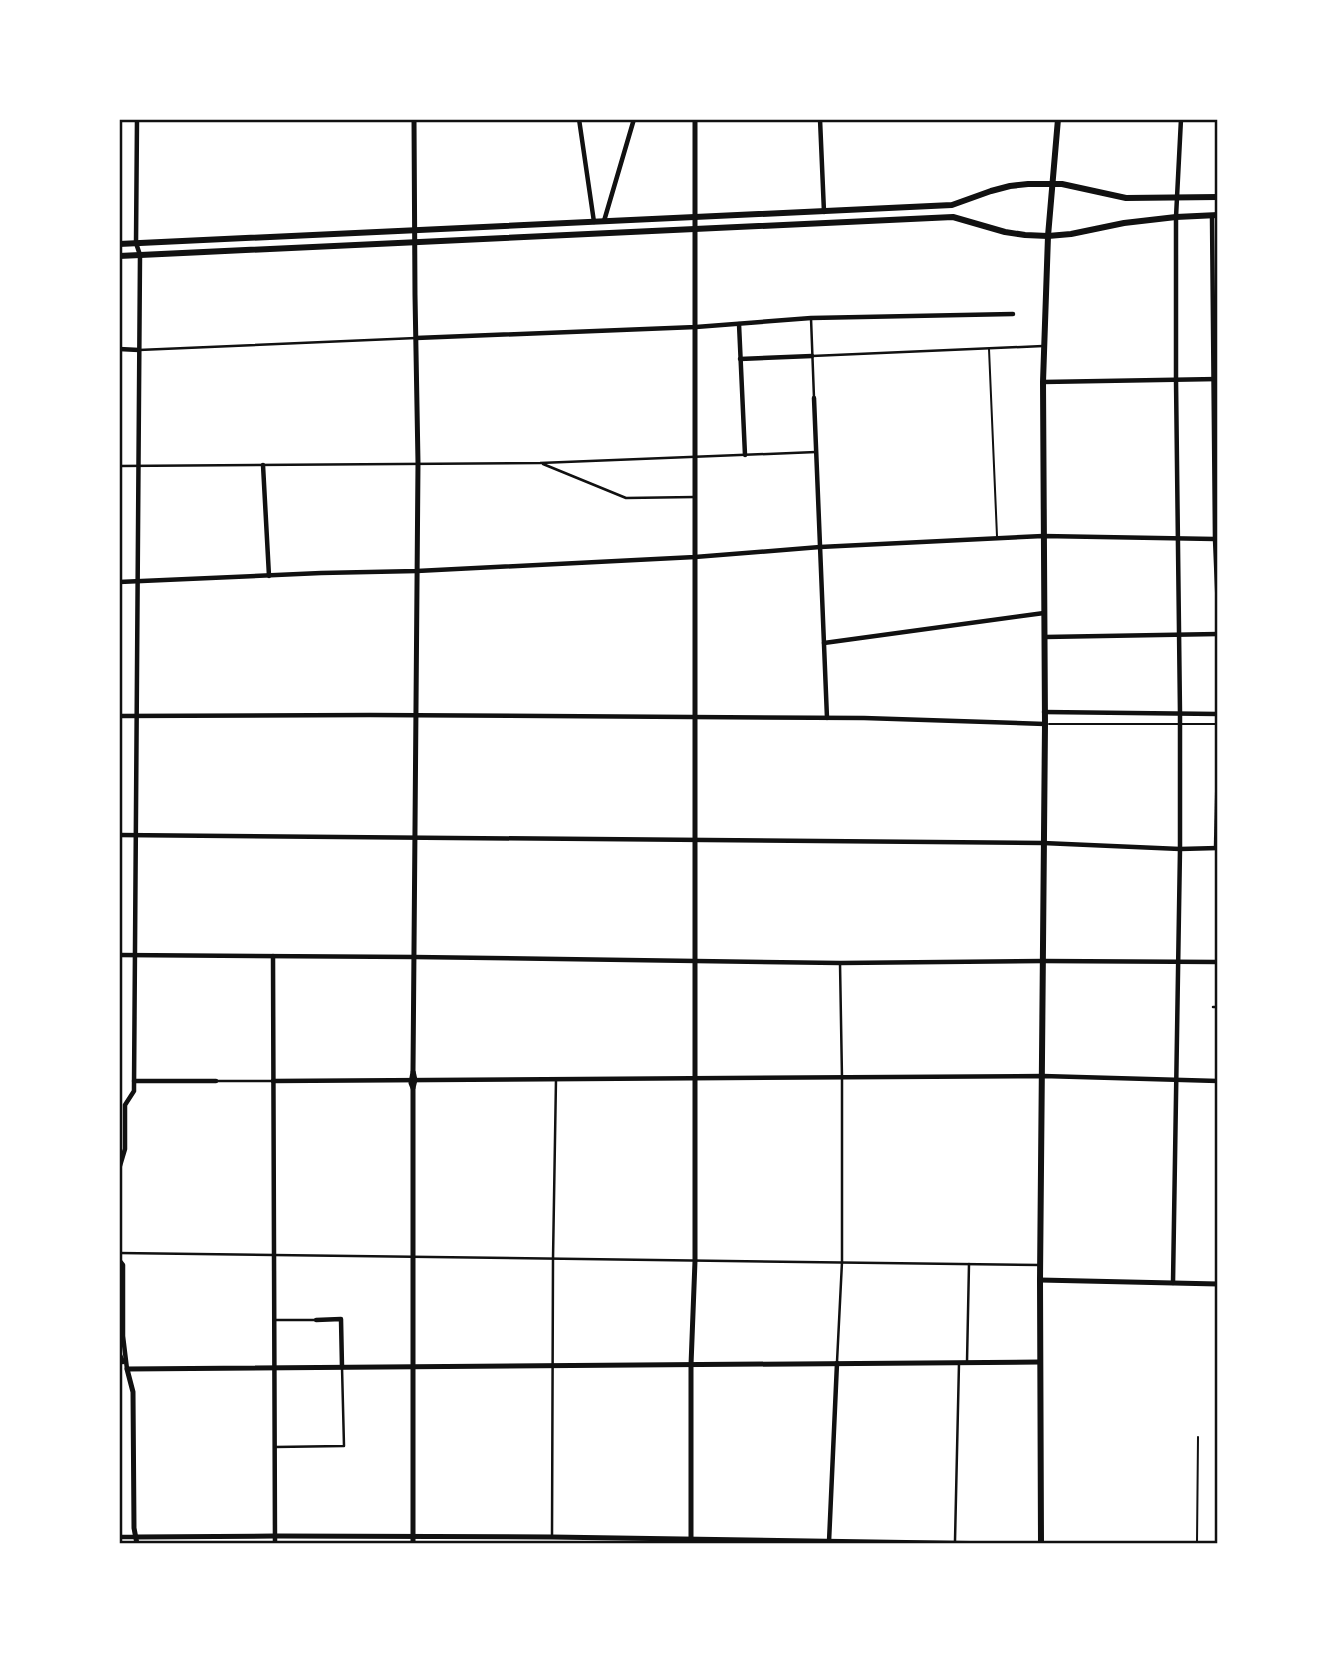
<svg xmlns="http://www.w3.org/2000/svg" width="1337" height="1663" viewBox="0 0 1337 1663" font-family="'PT Serif',serif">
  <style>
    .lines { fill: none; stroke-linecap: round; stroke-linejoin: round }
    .service { stroke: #111; stroke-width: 2 }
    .pedestrian { stroke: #111; stroke-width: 2.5 }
    .minor { stroke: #111; stroke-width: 4.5 }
    .tertiary { stroke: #111; stroke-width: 5 }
    .secondary { stroke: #111; stroke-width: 5 }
    .primary { stroke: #111; stroke-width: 6 }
    .neatline { fill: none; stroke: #111; stroke-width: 2.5 }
  </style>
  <rect width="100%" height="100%" fill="#fff"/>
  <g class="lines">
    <g class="service">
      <polyline points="989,349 997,536"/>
      <polyline points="1049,724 1218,724"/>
      <polyline points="1198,1437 1197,1543 1202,1544"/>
    </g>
    <g class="pedestrian">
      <polyline points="811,318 814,398"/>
      <polyline points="139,350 416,338"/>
      <polyline points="812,356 1043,346"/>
      <polyline points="543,464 626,498 695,497"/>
      <polyline points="119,466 540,463 816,452"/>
      <polyline points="1213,1007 1218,1007"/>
      <polyline points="216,1081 272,1081"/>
      <polyline points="119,1253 1040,1265"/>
      <polyline points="274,1320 316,1320"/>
      <polyline points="837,1362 842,1262 842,1078 840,963"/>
      <polyline points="967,1362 969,1264"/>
      <polyline points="275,1447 344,1446 342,1367"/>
      <polyline points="552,1537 553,1259 556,1079"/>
      <polyline points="955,1541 959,1363"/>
    </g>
    <g class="minor">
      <polyline points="579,119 594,222"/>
      <polyline points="820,119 824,212"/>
      <polyline points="1212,216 1215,539 1218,611"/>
      <polyline points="604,221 634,119"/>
      <polyline points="739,324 745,455"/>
      <polyline points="416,338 696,327 811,318 1013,314"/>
      <polyline points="119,349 139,350"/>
      <polyline points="740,359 812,356"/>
      <polyline points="1043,382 1218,379"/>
      <polyline points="814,398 827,718"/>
      <polyline points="263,465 269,576"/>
      <polyline points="119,582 321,573 417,571 695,557 820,547 1043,536 1215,539"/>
      <polyline points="1045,637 1218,634"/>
      <polyline points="824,643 1044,613"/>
      <polyline points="1044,712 1218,714"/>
      <polyline points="119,716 370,715 864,718 1045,724"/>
      <polyline points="119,835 1043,843 1180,849 1218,848"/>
      <polyline points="1216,848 1218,757"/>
      <polyline points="119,955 414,957 840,963 1043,961 1218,962"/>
      <polyline points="273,956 275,1544"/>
      <polyline points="134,1081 216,1081"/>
      <polyline points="273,1081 1043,1076 1218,1081"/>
      <polyline points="119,1169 125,1149 125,1105 134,1091 134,1087 140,255 136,243 137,119"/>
      <polyline points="119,1260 123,1265 123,1336 127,1369"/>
      <polyline points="1173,1283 1180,849 1180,714 1176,380 1176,217 1181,119"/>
      <polyline points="316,1320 341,1319 342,1367"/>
      <polyline points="119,1353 123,1362"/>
      <polyline points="119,1537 136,1537"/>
      <polyline points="829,1542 837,1363"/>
    </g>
    <g class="tertiary">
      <polyline points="413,1072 411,1083 413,1088 413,1544"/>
      <polyline points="413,1088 415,1080 413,1071 418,463 415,295 414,119"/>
      <polyline points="137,1537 275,1536 552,1537 1002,1544"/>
      <polyline points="137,1544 134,1528 133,1392 127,1369 1040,1362"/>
      <polyline points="691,1544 691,1365 695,1261 695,119"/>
    </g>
    <polyline class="secondary" points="1040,1280 1218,1284"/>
    <g class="primary">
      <polyline points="119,244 952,205 991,191 1010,186 1028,184 1062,184 1126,198 1218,197"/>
      <polyline points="119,256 953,217 1005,232 1025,235 1048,236 1071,234 1124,223 1176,217 1218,215"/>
      <polyline points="1041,1544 1040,1280 1045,724 1043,382 1048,236 1058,119"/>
    </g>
  </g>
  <rect width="1337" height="1663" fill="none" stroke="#ffffff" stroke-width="242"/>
  <rect x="121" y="121" width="1095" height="1421" class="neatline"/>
</svg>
